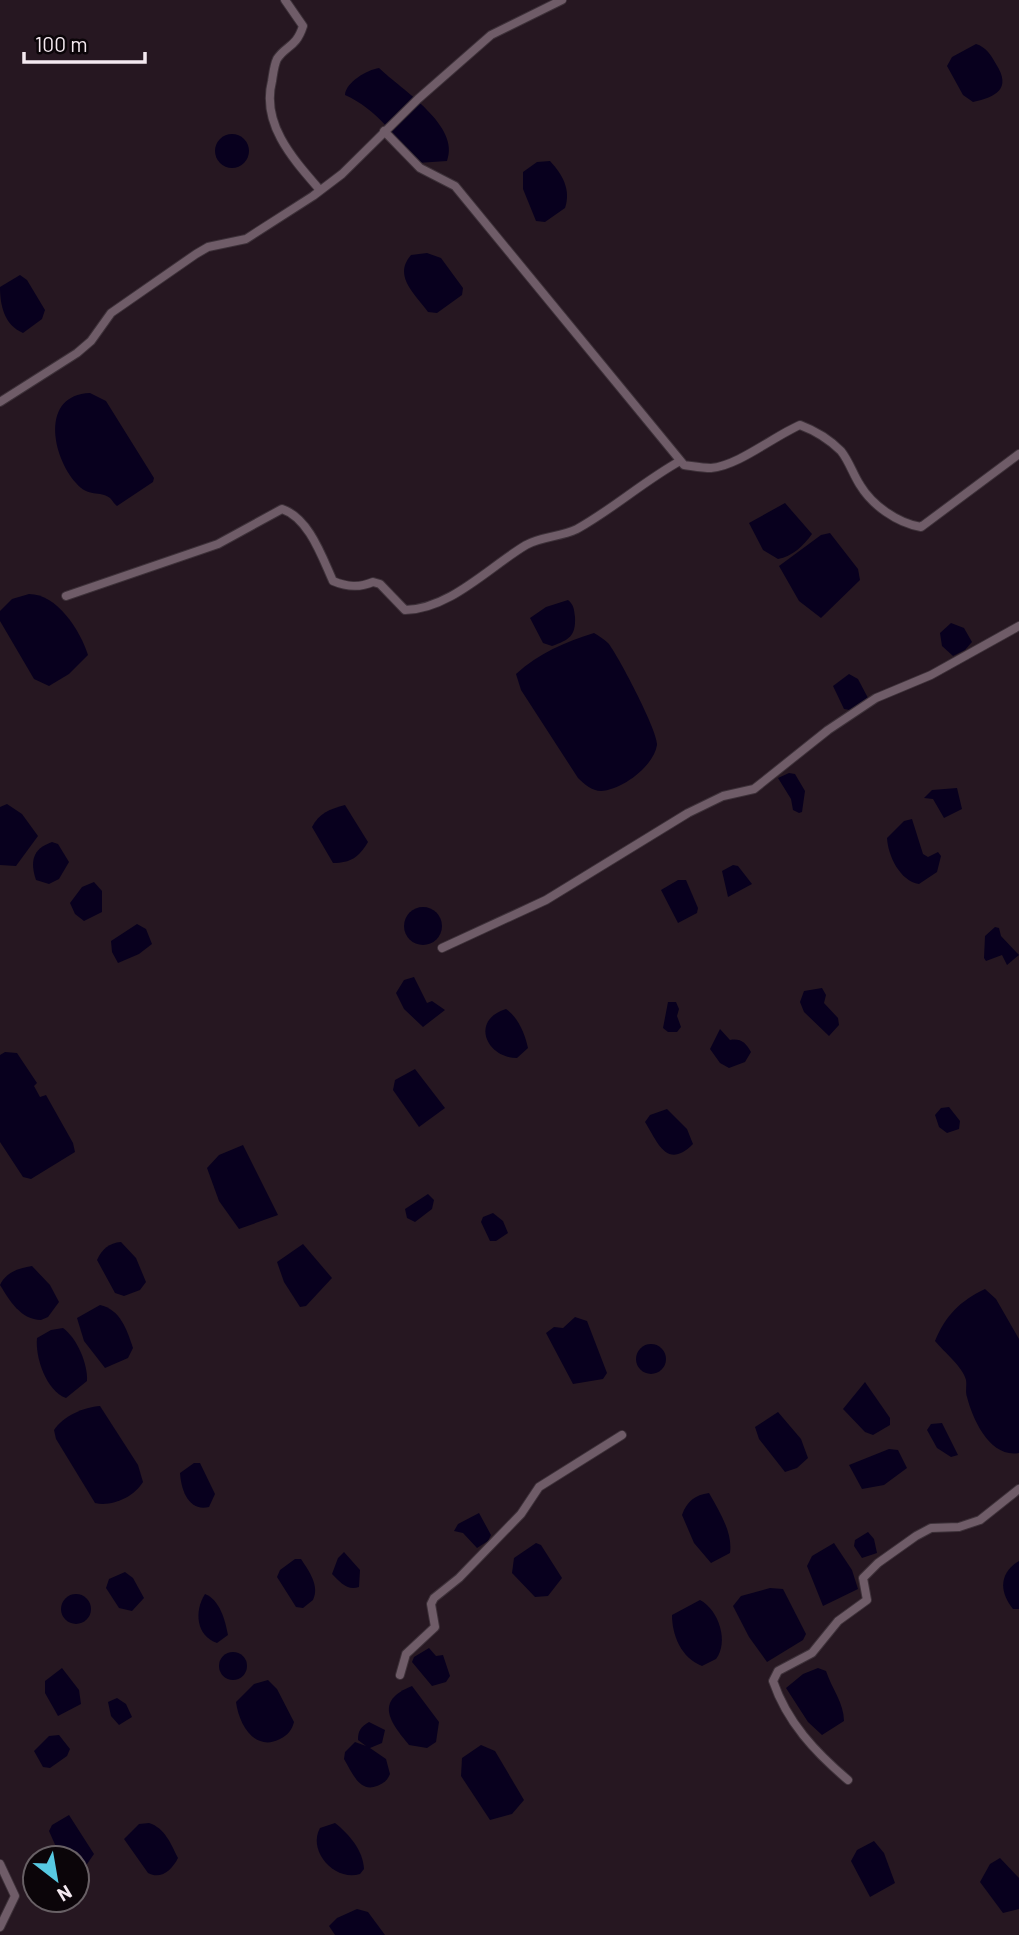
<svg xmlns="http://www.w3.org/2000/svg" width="1019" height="1935" viewBox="0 0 1019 1935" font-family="Barlow,sans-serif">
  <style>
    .water { fill: #08001e }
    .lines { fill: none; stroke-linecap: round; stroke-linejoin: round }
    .street-casing { stroke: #3d3139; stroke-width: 10 }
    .street { stroke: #6f5c68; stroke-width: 8 }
  </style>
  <rect width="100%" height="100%" fill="#261721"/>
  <g class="water">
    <path d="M 976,44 C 986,47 991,55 996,64 C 1012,89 996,97 973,102 L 963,95 L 947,66 L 952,57 Z"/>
    <path d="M 379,68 C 402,90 461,126 447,161 L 417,163 C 395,137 377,109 345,95 C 346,82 367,70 379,68 Z"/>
    <circle cx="232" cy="151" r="17"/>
    <path d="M 550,161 C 563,175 571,190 565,208 L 545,222 L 536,221 L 523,189 L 523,172 L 537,162 Z"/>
    <path d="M 427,253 L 441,258 L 463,288 L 462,295 L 437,313 L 428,312 C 414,293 393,276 411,255 Z"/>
    <path d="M 20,275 L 27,280 L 45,310 L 42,319 L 23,333 C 4,325 0,305 0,287 Z"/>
    <path d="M 90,393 L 106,401 L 154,478 L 153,482 L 117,506 C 114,504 113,501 110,498 C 100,490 88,498 76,483 C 52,456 40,395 90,393 Z"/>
    <path d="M 785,503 L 812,534 C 804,545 792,557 778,559 L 763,550 L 749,523 Z"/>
    <polygon points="830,533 858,569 860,580 821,618 799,601 779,566 821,535"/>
    <path d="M 29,594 C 57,594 80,630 88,655 L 69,674 L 49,686 L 34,679 L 0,621 L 0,611 L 12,599 Z"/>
    <path d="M 568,600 C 574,605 574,609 575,617 C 576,636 569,640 552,646 L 543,643 L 530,618 L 546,607 Z"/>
    <polygon points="951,623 964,628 972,642 965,650 953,656 942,646 940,633"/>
    <path d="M 594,633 C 599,636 604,639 608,643 C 617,653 659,733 657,745 C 654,766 622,790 601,791 C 592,791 584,784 578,778 L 521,690 L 516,674 C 539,653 565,642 594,633 Z"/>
    <polygon points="849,674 858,679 868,698 850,710 844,709 833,686"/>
    <polygon points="789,773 795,774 805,791 802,812 799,813 793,810 791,799 778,778"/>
    <polygon points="957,788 962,809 944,818 933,799 924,798 932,790"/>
    <polygon points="7,804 22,814 38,836 16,866 0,865 0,807"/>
    <path d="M 345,805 L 368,842 C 359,857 351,863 333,863 L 312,827 C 319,813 330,809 345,805 Z"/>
    <path d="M 912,819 L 923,854 L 928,857 L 938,852 L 941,856 L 937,872 L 919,884 C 900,881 888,856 887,838 L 904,821 Z"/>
    <path d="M 52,842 L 58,844 L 69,862 L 59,879 L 49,884 L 36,880 C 30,862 32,849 52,842 Z"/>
    <polygon points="733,865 738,866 752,884 728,897 722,871"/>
    <polygon points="678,880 686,880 698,908 697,913 678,923 661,890"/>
    <polygon points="94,882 102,891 102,912 84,921 75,914 70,903 82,887"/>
    <circle cx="423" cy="926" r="19"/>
    <polygon points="137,924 146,929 152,944 139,954 118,963 112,952 111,941"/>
    <polygon points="995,927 999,928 1001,936 1019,955 1007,965 1002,955 986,961 984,958 985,936"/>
    <polygon points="414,977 427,1003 432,1001 445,1010 423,1027 404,1009 396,993 404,980"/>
    <polygon points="822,988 826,995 824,1003 838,1018 839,1025 829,1036 804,1012 800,1002 804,991"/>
    <polygon points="668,1002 676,1002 679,1009 677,1016 681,1027 677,1032 668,1032 663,1028"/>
    <path d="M 506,1009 C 518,1017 525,1034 528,1048 L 517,1058 C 486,1058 470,1020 506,1009 Z"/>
    <path d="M 720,1029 L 730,1040 C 741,1038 746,1043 751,1052 L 745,1062 L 729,1068 L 720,1063 L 710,1049 Z"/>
    <polygon points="5,1052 17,1053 37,1083 34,1086 40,1097 46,1095 73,1143 75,1152 31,1179 23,1177 0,1142 0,1055"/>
    <polygon points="415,1069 445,1108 419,1127 393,1090 395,1080"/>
    <polygon points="949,1107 960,1121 959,1129 947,1133 939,1127 935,1115 941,1108"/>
    <path d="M 667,1109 L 687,1129 L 693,1144 C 667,1170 658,1143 645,1122 L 650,1115 Z"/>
    <polygon points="243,1145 278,1215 239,1229 219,1201 207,1168 219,1155"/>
    <polygon points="428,1194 434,1200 432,1209 415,1222 407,1218 405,1209"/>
    <polygon points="493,1213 503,1221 508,1233 496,1241 490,1241 481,1222 483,1217"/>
    <path d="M 121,1242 L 136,1258 L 146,1282 L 140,1290 L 124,1296 L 115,1293 L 97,1260 C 102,1249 109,1243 121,1242 Z"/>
    <polygon points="303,1244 332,1278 306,1306 300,1307 284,1282 277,1262"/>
    <path d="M 32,1266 L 50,1285 L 59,1302 L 48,1317 L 41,1320 C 21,1320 9,1300 0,1285 C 6,1272 19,1268 32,1266 Z"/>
    <path d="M 985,1289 L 996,1299 L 1019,1339 L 1019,1453 C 990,1458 973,1420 967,1397 C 965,1391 967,1386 966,1380 C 963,1367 944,1352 935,1341 C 946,1315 960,1301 985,1289 Z"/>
    <path d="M 100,1305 C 120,1309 127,1330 133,1348 L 128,1358 L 105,1368 L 84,1341 L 77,1318 Z"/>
    <polygon points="575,1317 587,1321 607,1373 603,1379 573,1384 546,1333 554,1327 563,1328"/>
    <path d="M 63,1328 C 77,1338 88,1364 87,1381 L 66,1398 C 46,1391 35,1357 37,1338 L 51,1330 Z"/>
    <circle cx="651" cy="1359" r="15"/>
    <polygon points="865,1382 890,1418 890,1425 873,1435 865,1432 843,1409"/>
    <path d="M 100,1406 L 138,1465 L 143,1482 C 134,1497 112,1507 95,1503 L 56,1439 L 54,1430 C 63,1416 84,1407 100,1406 Z"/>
    <polygon points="778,1412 801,1439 808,1458 797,1468 785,1472 759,1439 755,1427"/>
    <polygon points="942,1423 958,1455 951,1457 937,1448 927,1430 931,1424"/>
    <polygon points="889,1449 898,1450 907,1468 884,1485 862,1489 849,1465"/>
    <path d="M 194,1463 L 200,1463 L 215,1494 L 209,1507 C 188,1512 181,1489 180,1473 Z"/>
    <path d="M 709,1493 C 719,1511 733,1532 730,1553 L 711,1563 L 694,1543 L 682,1515 C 687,1501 695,1495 709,1493 Z"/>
    <polygon points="479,1513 491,1535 488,1541 477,1548 463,1533 454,1531 458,1524"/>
    <polygon points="868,1532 874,1539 877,1553 862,1558 854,1546 855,1540"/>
    <polygon points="536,1543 541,1545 562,1578 548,1596 535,1597 512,1573 514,1558"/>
    <polygon points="834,1543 852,1570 858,1589 823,1606 807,1566 812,1556"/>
    <path d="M 344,1552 L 360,1570 L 359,1587 C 347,1591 340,1582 332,1574 L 338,1558 Z"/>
    <path d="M 295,1559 L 301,1559 C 309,1571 320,1586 313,1600 L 303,1608 L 296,1607 L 277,1577 L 280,1570 Z"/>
    <path d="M 1019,1561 L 1019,1609 L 1013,1609 C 999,1592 999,1573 1019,1561 Z"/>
    <polygon points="125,1572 133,1578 144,1598 132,1611 119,1608 106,1588 109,1579"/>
    <polygon points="770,1588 783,1589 806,1634 803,1640 767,1662 749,1637 733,1606 741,1596"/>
    <circle cx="76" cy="1609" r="15"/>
    <path d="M 205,1594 C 220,1600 225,1620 228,1635 L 217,1643 C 196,1636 194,1611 205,1594 Z"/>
    <path d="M 700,1600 C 719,1610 729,1642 716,1659 L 702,1666 C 681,1658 672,1635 672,1615 Z"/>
    <polygon points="429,1648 436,1656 443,1655 450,1676 446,1682 432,1686 412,1662 414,1657"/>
    <circle cx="233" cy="1666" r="14"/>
    <polygon points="62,1668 79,1690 81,1704 58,1716 45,1693 45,1681"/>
    <path d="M 818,1668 L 826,1671 C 832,1689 844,1703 844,1721 L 822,1735 L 808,1722 L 786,1688 L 803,1674 Z"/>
    <path d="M 268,1680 L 277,1689 L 294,1722 C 292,1730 288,1735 280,1739 C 255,1752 239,1725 236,1702 L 254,1684 Z"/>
    <path d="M 412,1686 L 439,1722 L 436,1742 L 427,1748 L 409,1745 C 390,1722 374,1701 412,1686 Z"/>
    <polygon points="117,1698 126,1704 132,1717 119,1725 111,1716 108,1702"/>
    <path d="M 369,1722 L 385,1730 L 382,1743 L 370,1748 L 386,1759 L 390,1774 C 387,1781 384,1783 377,1786 C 359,1793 352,1772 344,1759 L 345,1752 L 355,1742 L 366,1746 L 358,1740 C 358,1730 361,1727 369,1722 Z"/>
    <polygon points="59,1735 70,1749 67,1756 50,1768 43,1767 34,1751 49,1736"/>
    <polygon points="481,1745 495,1751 524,1800 512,1814 490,1820 461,1776 462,1758"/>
    <polygon points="69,1815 94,1854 85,1867 77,1870 77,1858 61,1858 49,1831 52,1825"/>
    <path d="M 149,1823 C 165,1828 171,1844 178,1858 C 172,1870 161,1880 148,1873 L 124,1839 L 139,1824 Z"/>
    <path d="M 335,1823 C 349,1834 363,1850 364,1869 L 360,1874 C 335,1882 307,1851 320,1828 Z"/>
    <polygon points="874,1841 884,1853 895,1883 870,1897 851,1861 857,1850"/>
    <polygon points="1000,1858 1019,1878 1019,1909 1003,1913 980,1882 990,1864"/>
    <polygon points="357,1909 368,1912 385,1935 335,1935 329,1926 337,1918"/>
  </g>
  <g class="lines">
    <g class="street-casing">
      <g id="street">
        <path d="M 285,0 L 303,26 C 296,48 286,45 277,59 C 274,65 273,75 272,81 C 261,124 293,159 320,190"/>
        <path d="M 384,131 L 420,168 L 455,186 L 684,465 C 692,466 702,468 711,468 C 738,466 774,436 800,425 C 816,431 829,439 841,451 C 849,461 853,474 860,485 C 872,505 897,523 921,527 L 1019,454"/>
        <polyline points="0,402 77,353 91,341 111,313 196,254 208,247 246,239 313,196 342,174 418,99 491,35 562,0"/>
        <path d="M 66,596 L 218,544 L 282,509 C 309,518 322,557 333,581 C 347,587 359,588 373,582 L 380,584 L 405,610 C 450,609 489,567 526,545 C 542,536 561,537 577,529 C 613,509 644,481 680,461"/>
        <polyline points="442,948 546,900 688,813 723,796 754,789 828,730 876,698 931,675 1019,626"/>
        <polyline points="400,1675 406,1654 435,1627 431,1604 434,1598 459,1578 521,1514 539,1487 622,1435"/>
        <path d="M 848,1780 C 815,1752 787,1722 773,1681 L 778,1671 L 812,1653 L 838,1621 L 867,1600 L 863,1578 L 878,1563 L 916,1536 L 931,1528 L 959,1527 L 980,1520 L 1019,1489"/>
        <polyline points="0,1864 15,1896 0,1927"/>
      </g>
    </g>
    <use href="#street" class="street"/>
  </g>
  <g transform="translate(56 1879) rotate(149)"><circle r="33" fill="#0b0509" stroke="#686065" stroke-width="2"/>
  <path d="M0-5L12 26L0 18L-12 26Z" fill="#57c9e2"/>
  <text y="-10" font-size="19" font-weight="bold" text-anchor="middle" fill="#f4e9f0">N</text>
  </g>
  <path d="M24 52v10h121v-10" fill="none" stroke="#f4e9f0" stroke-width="3.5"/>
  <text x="35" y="52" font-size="21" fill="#f4e9f0" stroke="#0b0509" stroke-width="5" paint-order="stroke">100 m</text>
</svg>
